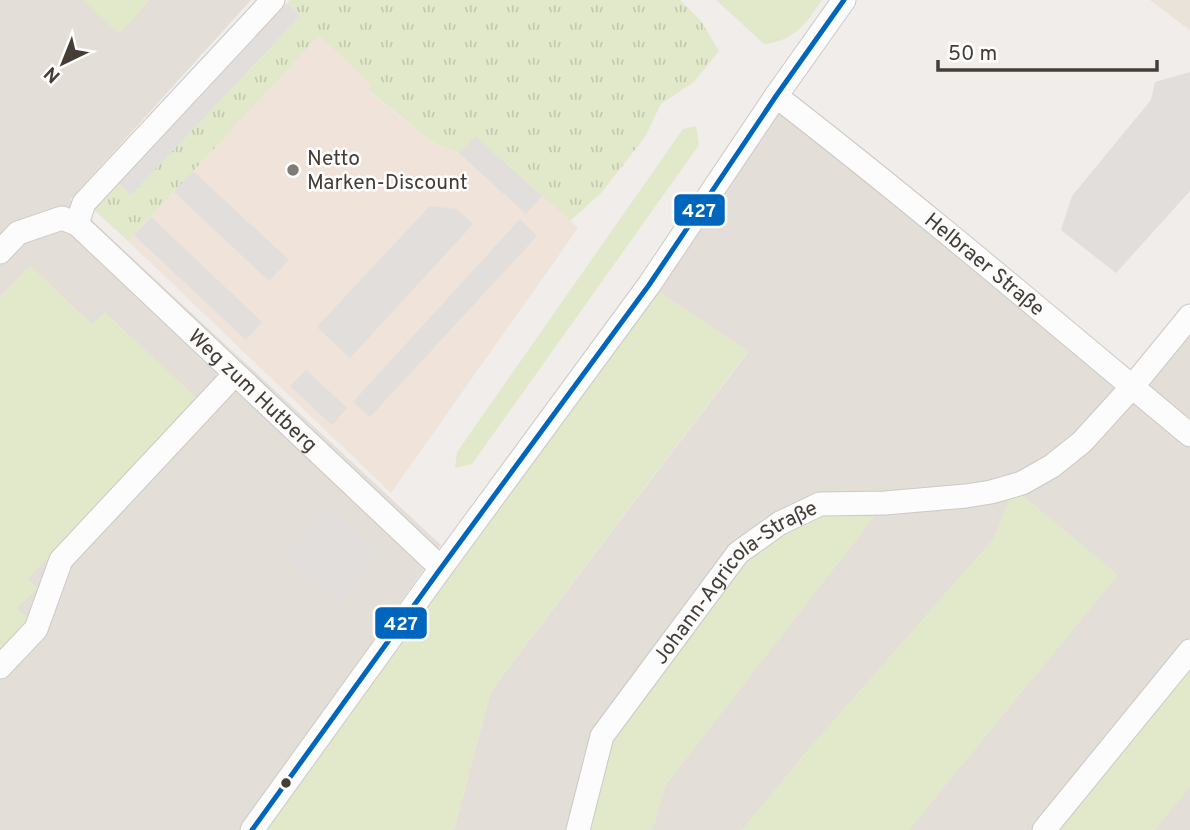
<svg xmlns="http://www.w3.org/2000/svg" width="1190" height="830" viewBox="0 0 1190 830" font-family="Overpass,sans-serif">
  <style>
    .residential { fill: #e3ded7 }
    .commercial { fill: #efe3da }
    .education { fill: #eae3d9 }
    .grass { fill: url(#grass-tufts) }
    .green { fill: #e2e9cb }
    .parking { fill: #e1dedb }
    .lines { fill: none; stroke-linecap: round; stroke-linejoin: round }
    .street-casing { stroke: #ccc9c6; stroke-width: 25 }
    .street { stroke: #fdfcfc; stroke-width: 23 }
    .bus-1-casing { stroke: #fff; stroke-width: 10 }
    .bus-1 { stroke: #0065bd; stroke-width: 5 }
    .poi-dot { fill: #817b75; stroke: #fff; stroke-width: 2.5 }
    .bus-dot { fill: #453d36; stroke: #fff; stroke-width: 2.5 }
    .labels { text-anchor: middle; stroke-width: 5; stroke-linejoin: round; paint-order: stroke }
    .poi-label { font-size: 21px; fill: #453d36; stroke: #fff; text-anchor: start }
    .street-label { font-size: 21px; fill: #453d36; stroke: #fff }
    .line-badge { stroke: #fff; stroke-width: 2.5 }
    .badge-label { font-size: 19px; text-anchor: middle; font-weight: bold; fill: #fff }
  </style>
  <defs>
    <pattern id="grass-tufts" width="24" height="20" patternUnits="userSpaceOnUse" patternTransform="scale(1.75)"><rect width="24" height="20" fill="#e2e9cb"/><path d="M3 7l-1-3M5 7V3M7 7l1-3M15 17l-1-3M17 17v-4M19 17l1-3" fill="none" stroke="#c3c9af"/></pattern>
  </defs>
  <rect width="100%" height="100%" fill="#f0edea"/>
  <g class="residential">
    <polygon points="0,0 251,0 70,200 441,545 239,830 0,830"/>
    <polygon points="776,96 1138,392 1190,324 1190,830 454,830 491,691 748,352 649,285"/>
  </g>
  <polygon class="commercial" points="319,36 373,85 368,91 434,143 459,153 475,136 578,228 391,493 128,241"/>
  <polygon class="education" points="1150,0 1190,0 1190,30 1176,20"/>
  <polygon class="grass" points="290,0 680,0 701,21 719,51 694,82 661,104 645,137 601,193 570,221 475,136 459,153 434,143 368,90 372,85 319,36 128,241 93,209 118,183 131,194 300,16 287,3"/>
  <g class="green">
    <polygon points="83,0 150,0 119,34"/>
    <path d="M 716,0 L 822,0 C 806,23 795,41 764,44 Z"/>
    <polygon points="696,126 699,145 472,464 455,468 457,452 683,129"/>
    <polygon points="30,265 92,324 105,312 199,400 28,579 38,588 17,608 30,620 0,651 0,296"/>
    <polygon points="649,285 748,351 491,691 454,830 252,830"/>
    <polygon points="1014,488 1118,575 909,830 742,830 805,753 994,538"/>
    <polygon points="885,503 666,785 653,830 578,830 602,736 738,553 780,523"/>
    <polygon points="1190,651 1190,787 1155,830 1044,830"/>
  </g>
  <g class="parking">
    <polygon points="287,3 300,16 131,195 118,183"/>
    <polygon points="1190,72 1190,191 1116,273 1061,230 1072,196 1151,100 1155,82"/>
    <polygon points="475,136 542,196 526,214 459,153"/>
    <polygon points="193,171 289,260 269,281 174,192"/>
    <polygon points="430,206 456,209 473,224 350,358 317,327"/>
    <polygon points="151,217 262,322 246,340 134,235"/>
    <polygon points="520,219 537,236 370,417 353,402"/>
    <polygon points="306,370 347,408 332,425 290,386"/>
    <polygon points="327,506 381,556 337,604 283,554"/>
  </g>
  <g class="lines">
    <g class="street-casing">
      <g id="street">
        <path id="s1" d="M 776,96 C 917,205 1053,321 1190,435"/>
        <polyline points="77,224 84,203 273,0"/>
        <path id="s2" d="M 0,252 L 18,233 L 62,218 L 77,224 L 441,568"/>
        <polyline points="0,667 36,629 61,560 235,374"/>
        <polyline points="252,830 441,568 649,285 776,96 844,0"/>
        <path id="s3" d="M 578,830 L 602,736 L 738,553 L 780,523 L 820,504 L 885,503 L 966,496 L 991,492 L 1022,483 L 1052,466 L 1082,442 L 1132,387 L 1190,316"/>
        <polyline points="1044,830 1190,651"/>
      </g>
    </g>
    <use href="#street" class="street"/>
    <g class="bus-1-casing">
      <polyline id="bus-1" points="252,830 441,568 649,285 776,96 844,0"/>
    </g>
    <use href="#bus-1" class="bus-1"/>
  </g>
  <circle class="poi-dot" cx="293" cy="170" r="7"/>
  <circle class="bus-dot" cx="286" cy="783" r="6"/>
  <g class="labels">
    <g class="poi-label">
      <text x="307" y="165">Netto<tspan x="307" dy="24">Marken-Discount</tspan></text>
    </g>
    <g class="street-label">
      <text dy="7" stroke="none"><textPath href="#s1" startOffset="268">Helbraer Straße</textPath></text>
      <text dy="7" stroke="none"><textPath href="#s2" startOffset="331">Weg zum Hutberg</textPath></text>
      <text dy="7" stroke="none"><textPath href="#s3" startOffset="303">Johann-Agricola-Straße</textPath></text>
    </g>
  </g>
  <g class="line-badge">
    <rect x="673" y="193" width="53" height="34" rx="7" fill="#0065bd"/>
    <rect x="374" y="606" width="54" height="34" rx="7" fill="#0065bd"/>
  </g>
  <g class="badge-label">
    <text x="699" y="217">427</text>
    <text x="401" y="630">427</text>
  </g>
  <g transform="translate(63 63) rotate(223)" stroke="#ffffff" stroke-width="5" paint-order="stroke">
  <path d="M0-5L12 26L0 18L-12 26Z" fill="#453d36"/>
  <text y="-10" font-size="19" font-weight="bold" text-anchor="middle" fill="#453d36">N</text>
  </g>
  <path d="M938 60v10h219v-10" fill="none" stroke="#453d36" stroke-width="3.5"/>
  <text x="948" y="60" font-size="21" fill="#453d36" stroke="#ffffff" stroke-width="5" paint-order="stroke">50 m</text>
</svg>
